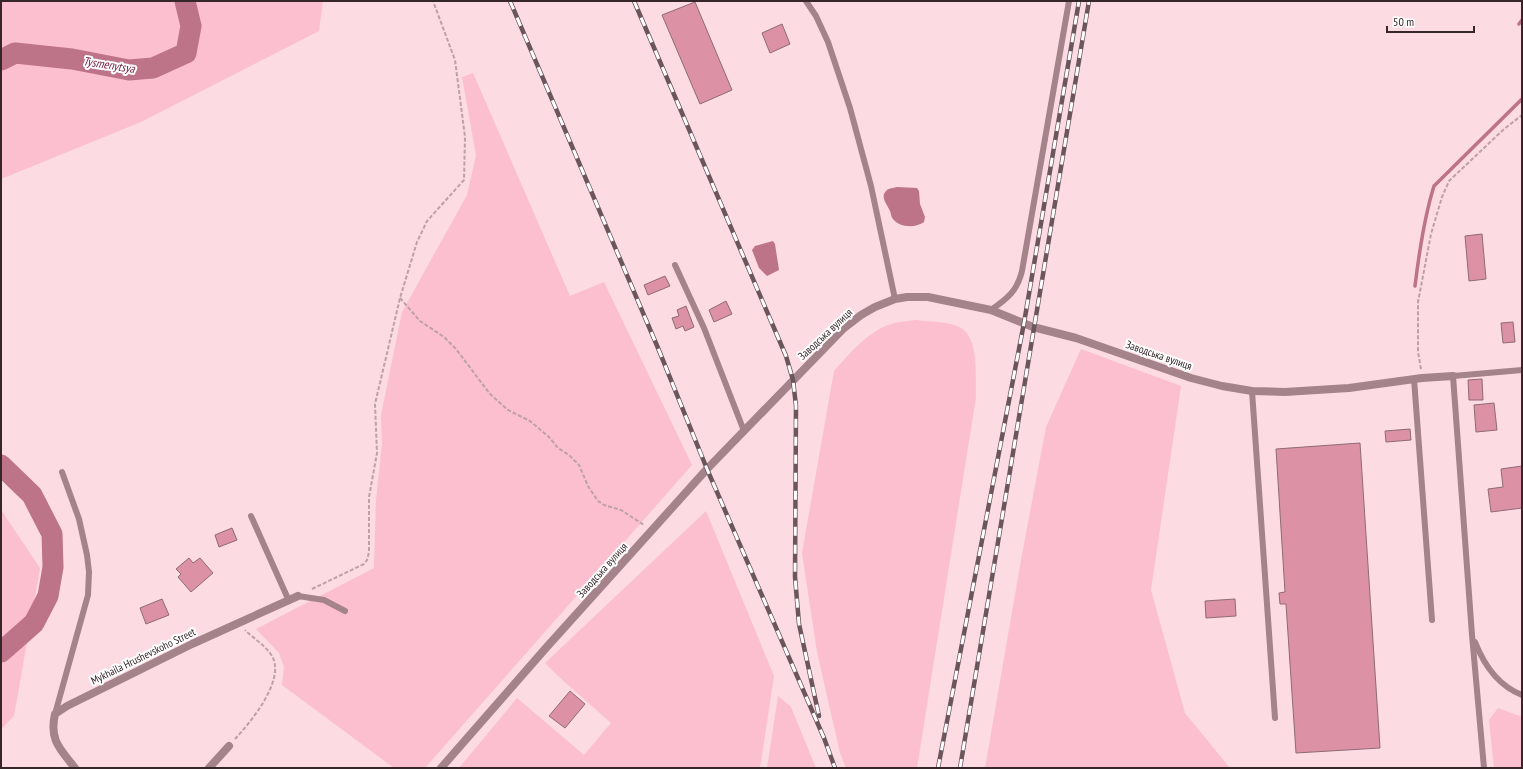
<svg xmlns="http://www.w3.org/2000/svg" width="1523" height="769" viewBox="0 0 1523 769" font-family="'PT Sans Narrow',sans-serif">
  <style>
    .green { fill: #fcbfcf }
    .water { fill: #bd7388 }
    .lines { fill: none; stroke-linecap: round; stroke-linejoin: round }
    .stream { stroke: #bd7388; stroke-width: 3.5 }
    .river { stroke: #bd7388; stroke-width: 21 }
    .building { fill: #dd91a5; stroke: #8e6b74 }
    .path { stroke: #bca1a7; stroke-width: 2; stroke-dasharray: 4 2; stroke-linecap: butt }
    .service { stroke: #a5838b; stroke-width: 6 }
    .minor { stroke: #a5838b; stroke-width: 8 }
    .rail-casing { stroke: #6a565b; stroke-width: 4.5 }
    .rail { stroke: #fff; stroke-width: 3; stroke-dasharray: 9; stroke-linecap: butt }
    .labels { text-anchor: middle; stroke-width: 4; stroke-linejoin: round; paint-order: stroke }
    .street-label { font-size: 11px; fill: #36262a; stroke: #fff }
    .water-label { font-size: 12px; font-style: italic; fill: #792041; stroke: #fff }
  </style>
  <rect width="100%" height="100%" fill="#fcdbe2"/>
  <g class="green">
    <polygon points="1,1 323,1 319,31 141,122 1,179"/>
    <polygon points="473,73 570,296 604,282 692,465 425,768 394,768 282,685 284,667 279,653 256,629 374,568 376,500 382,444 381,415 402,312 467,195 476,155 462,77"/>
    <path d="M 916,320 C 929,322 947,321 959,327 C 980,337 975,377 976,397 L 917,768 L 846,768 L 840,753 L 817,652 L 802,553 L 834,371 C 849,354 867,333 888,325 C 897,322 907,321 916,320 Z"/>
    <polygon points="1081,349 1181,386 1151,590 1185,713 1230,768 985,768 1021,560 1046,427"/>
    <polygon points="1,510 40,568 14,716 1,729"/>
    <polygon points="706,511 774,676 760,768 459,768 517,698 584,755 611,723 559,677 545,663"/>
    <polygon points="778,696 791,707 816,768 767,768"/>
    <polygon points="1498,708 1522,717 1522,768 1494,768 1489,720"/>
  </g>
  <g class="water">
    <path d="M 897,187 L 917,188 L 919,191 L 920,204 L 925,217 L 924,222 C 916,228 900,228 893,219 C 891,217 891,213 890,211 C 887,204 880,197 886,191 C 888,188 894,188 897,187 Z"/>
    <polygon points="773,241 775,244 779,270 767,276 759,268 752,250 755,246"/>
  </g>
  <g class="lines">
    <g class="stream">
      <polyline points="1519,24 1522,20"/>
      <path d="M 1415,286 C 1419,253 1424,218 1434,186 L 1522,99"/>
    </g>
    <g class="river">
      <polyline points="1,60 15,53 72,59 129,70 153,68 186,53 191,26 185,1"/>
      <polyline points="1,465 32,495 52,534 53,567 48,596 34,623 1,652"/>
    </g>
  </g>
  <g class="building">
    <polygon points="695,2 732,90 700,104 662,15"/>
    <polygon points="782,24 790,44 770,53 762,33"/>
    <polygon points="1482,234 1486,279 1469,281 1465,236"/>
    <polygon points="665,276 670,286 648,295 644,285"/>
    <polygon points="726,301 732,314 714,322 709,310"/>
    <polygon points="686,306 694,327 685,331 683,326 676,329 672,318 679,316 677,310"/>
    <polygon points="1513,322 1515,342 1503,343 1501,323"/>
    <polygon points="1482,379 1483,400 1469,400 1468,380"/>
    <polygon points="1494,403 1497,430 1476,432 1474,405"/>
    <polygon points="1410,429 1411,440 1386,442 1385,431"/>
    <polygon points="1360,443 1380,748 1296,753 1286,604 1280,604 1279,593 1285,592 1276,449"/>
    <polygon points="1522,466 1522,508 1491,512 1488,489 1503,487 1501,469"/>
    <polygon points="232,528 237,540 219,547 215,535"/>
    <polygon points="189,558 193,563 200,558 213,573 191,592 178,577 181,574 176,569"/>
    <polygon points="162,599 169,615 146,624 140,608"/>
    <polygon points="1235,599 1236,616 1206,618 1205,601"/>
    <polygon points="570,691 585,704 565,728 549,716"/>
  </g>
  <g class="lines">
    <g class="path">
      <polyline points="400,298 420,321 444,337 456,349 490,394 508,410 530,421 549,437 558,448 569,455 579,465 588,486 598,501 604,505 621,510 644,525"/>
      <polyline points="1421,369 1418,352 1418,302 1431,234 1442,197 1449,181 1503,130 1522,115"/>
      <polyline points="312,589 364,564 367,560 369,552 369,497 377,453 375,404 400,298 417,242 427,221 464,180 465,137 455,60 433,1"/>
      <path d="M 235,739 C 250,723 284,682 273,658 C 267,646 254,639 245,630"/>
    </g>
    <g class="service">
      <polyline points="806,1 816,16 828,42 850,108 871,186 895,299"/>
      <polyline points="675,265 704,328 744,431"/>
      <path d="M 991,310 C 1008,298 1017,291 1022,271 L 1069,1"/>
      <polyline points="1414,379 1432,620"/>
      <polyline points="1252,391 1275,718"/>
      <polyline points="251,516 289,601"/>
      <polyline points="298,596 324,600 345,611"/>
      <path d="M 1475,642 C 1484,665 1499,686 1522,695"/>
      <polyline points="55,714 88,595 89,572 87,555 79,519 62,472"/>
      <polyline points="1484,768 1472,635 1453,376 1522,370"/>
    </g>
    <g class="minor">
      <path d="M 75,768 C 60,749 49,740 55,714 L 67,706 L 192,644 L 298,596"/>
      <polyline points="209,768 229,746"/>
      <polyline points="441,768 545,649 707,469 844,328 861,315 875,307 895,299 907,297 928,297 991,310 1033,327 1076,338 1191,378 1222,386 1252,391 1285,392 1349,388 1422,378 1453,376"/>
    </g>
    <g class="rail-casing">
      <g id="rail">
        <polyline points="510,1 658,348 707,469 824,738 835,768"/>
        <polyline points="634,1 786,356 793,380 796,406 795,577 799,624 819,716"/>
        <polyline points="938,768 1024,323 1079,1"/>
        <polyline points="960,768 1089,1"/>
      </g>
    </g>
    <use href="#rail" class="rail"/>
  </g>
  <g class="labels">
    <g class="street-label">
      <text transform="translate(825 334) rotate(-43)" y="4">Заводська вулиця</text>
      <text transform="translate(1159 355) rotate(19)" y="4">Заводська вулиця</text>
      <text transform="translate(602 570) rotate(-48)" y="4">Заводська вулиця</text>
      <text transform="translate(143 656) rotate(-26)" y="4">Mykhaila Hrushevskoho Street</text>
    </g>
    <g class="water-label">
      <text transform="translate(109 65) rotate(9)" y="4">Tysmenytsya</text>
    </g>
  </g>
  <rect width="1523" height="769" fill="none" stroke="#36262a" stroke-width="4"/>
  <path d="M1387 26v6h87v-6" fill="none" stroke="#36262a" stroke-width="2"/>
  <text x="1393" y="26" font-size="12" fill="#36262a" stroke="#ffffff" stroke-width="3" paint-order="stroke">50 m</text>
</svg>
